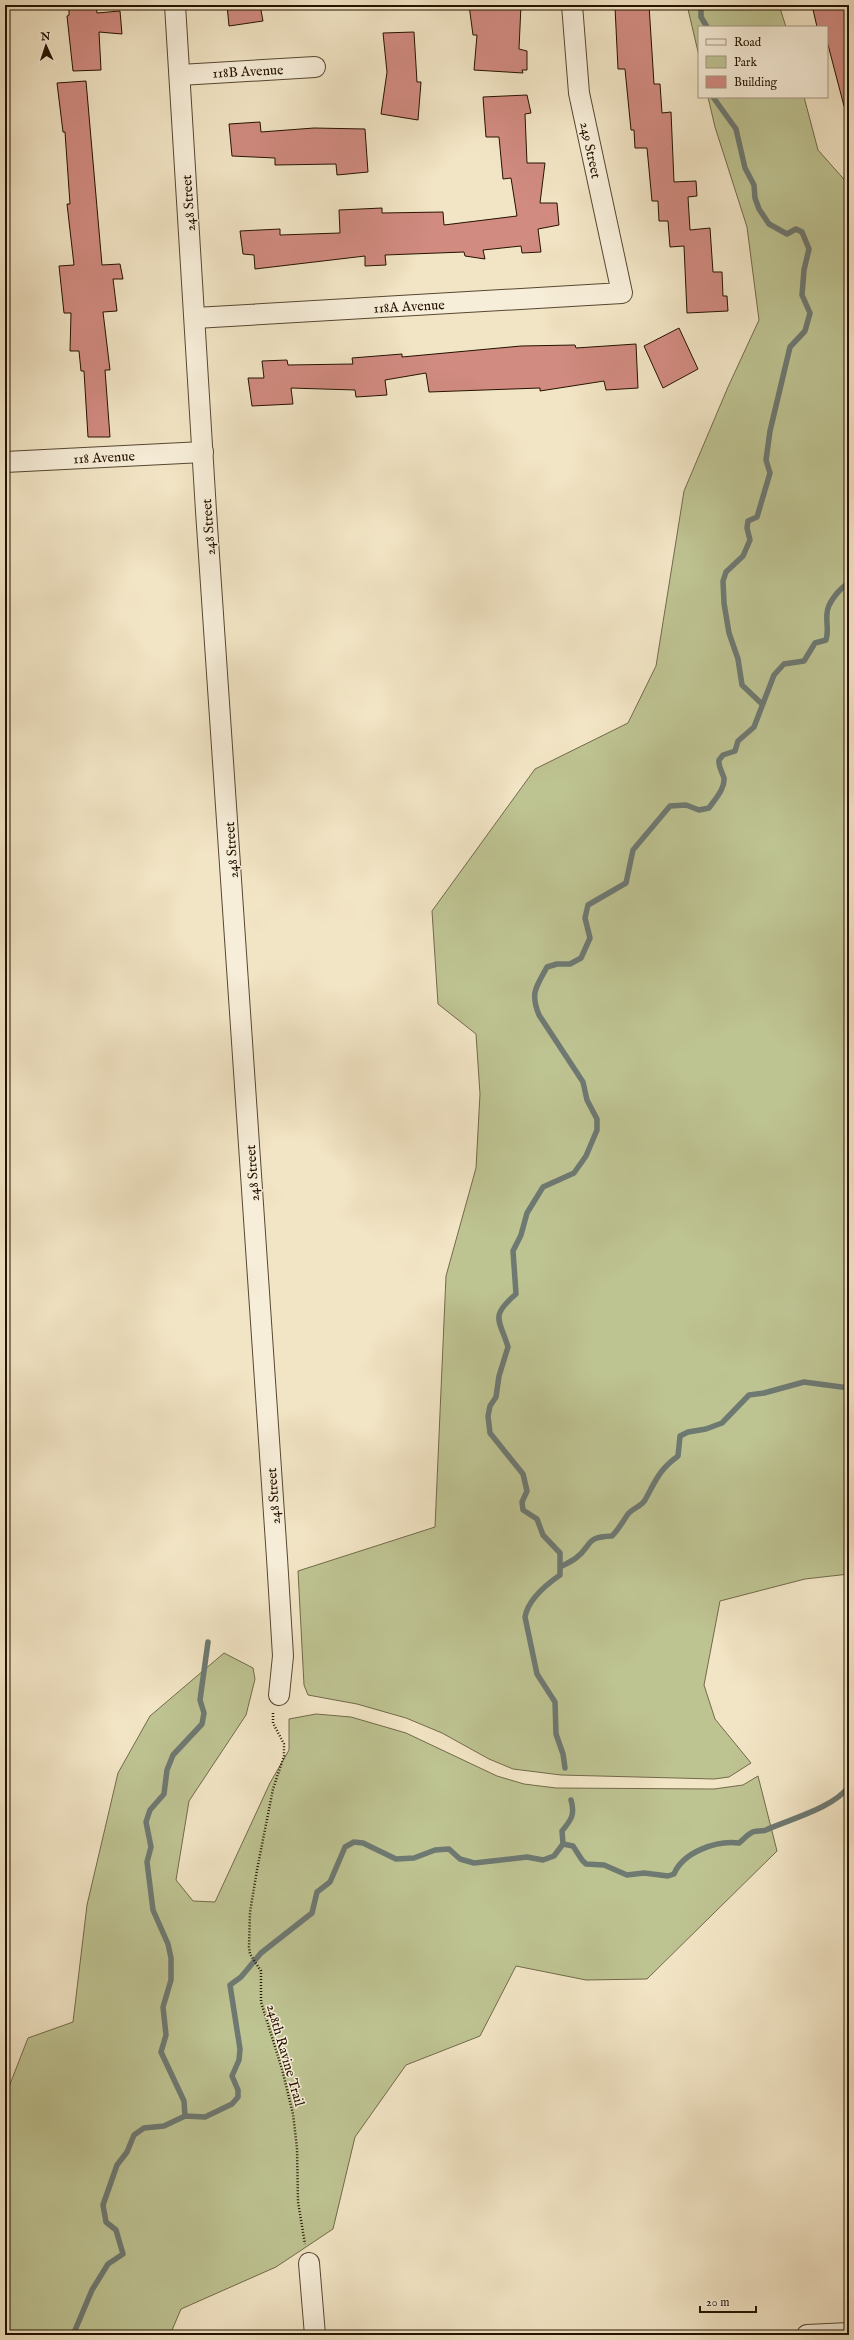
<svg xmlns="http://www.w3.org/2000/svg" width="854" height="2340" viewBox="0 0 854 2340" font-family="'IM FELL English',serif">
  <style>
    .green { fill: #bec392; stroke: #726a49 }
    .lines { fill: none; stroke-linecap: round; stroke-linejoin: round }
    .stream { stroke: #6e7972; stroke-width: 5.5 }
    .building { fill: #d18b81; stroke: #251200 }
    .minor-casing { stroke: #584731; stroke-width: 22 }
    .path { stroke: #251200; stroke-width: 2.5; stroke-dasharray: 1 2; stroke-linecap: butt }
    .minor { stroke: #f7eed9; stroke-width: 20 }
    .labels { text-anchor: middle; stroke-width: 3; stroke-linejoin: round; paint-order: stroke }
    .street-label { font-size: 14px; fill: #251200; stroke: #f7eed9 }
  </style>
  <rect width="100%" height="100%" fill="#f2e5c5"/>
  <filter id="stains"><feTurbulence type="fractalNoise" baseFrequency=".005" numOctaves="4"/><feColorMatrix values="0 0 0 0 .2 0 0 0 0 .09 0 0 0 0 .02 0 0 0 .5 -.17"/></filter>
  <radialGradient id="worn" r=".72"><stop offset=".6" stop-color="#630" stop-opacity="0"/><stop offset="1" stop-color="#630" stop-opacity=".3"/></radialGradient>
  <g class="green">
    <polygon points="687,5 779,5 786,27 699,27 699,56"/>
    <polygon points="708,97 804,97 818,150 849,185 849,1574 805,1579 720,1601 704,1685 715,1719 751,1763 729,1777 714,1779 561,1775 513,1769 489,1759 442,1733 406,1718 357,1704 308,1695 304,1685 298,1571 435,1527 446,1276 476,1168 480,1094 476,1034 438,1004 432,911 535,769 628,723 656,666 684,491 728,387 759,320 747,227 715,127"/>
    <polygon points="224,1653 253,1668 255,1679 246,1715 189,1801 176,1880 193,1901 215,1902 270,1783 289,1750 289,1719 316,1714 351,1717 406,1733 497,1776 524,1784 556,1788 714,1789 743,1785 758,1776 777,1851 647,1979 586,1980 516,1966 480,2036 406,2065 355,2137 333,2229 276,2267 181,2309 170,2335 5,2335 5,2097 28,2038 73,2022 87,1905 118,1773 150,1716"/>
  </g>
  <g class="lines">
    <g class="stream">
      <polyline points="701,5 701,17 707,27"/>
      <polyline points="713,97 736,129 745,168 754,185 755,198 759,209 769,224 787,234 796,229 802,232 809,249 804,270 802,295 810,313 805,331 790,347 770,431 766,460 770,473 757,517 748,521 747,528 750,540 743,556 726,572 723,581 724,603 729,633 738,659 742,685 762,704"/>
      <path d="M 562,1566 C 566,1564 572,1561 576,1558 C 593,1545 584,1537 612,1536 C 619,1529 623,1521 628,1514 C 633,1508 642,1506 645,1500 C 656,1480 659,1470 678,1456 L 680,1436 L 688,1432 L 706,1429 L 722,1423 L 749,1395 L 764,1393 L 804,1382 L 849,1388"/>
      <path d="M 565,1768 L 563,1754 L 556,1734 L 555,1702 L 537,1674 L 525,1617 C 528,1600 547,1584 560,1575 L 560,1553 L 543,1535 L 537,1519 L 523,1510 L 522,1502 L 527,1491 L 523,1474 L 490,1433 L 488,1416 L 490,1406 L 496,1397 L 499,1376 L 508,1347 C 500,1320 489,1317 516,1294 L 513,1251 L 521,1235 L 527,1213 L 543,1187 L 574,1173 L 586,1156 L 597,1130 L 597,1119 L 587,1100 L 583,1082 L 539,1015 C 530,993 536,987 547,967 L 557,964 L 570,964 L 581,958 L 590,938 L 585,918 L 588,905 L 626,883 L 633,850 L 670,806 L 686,805 L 699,810 L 709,808 C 715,799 725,789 724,778 C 722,771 718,767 719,760 L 723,755 L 735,751 L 738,741 L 754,727 L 774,675 L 784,664 L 804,661 L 815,643 L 826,640 C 829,631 826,624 827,614 C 827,603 840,588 849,583"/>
      <path d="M 563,1844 L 573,1846 L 582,1860 L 586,1864 L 604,1865 L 627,1875 L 644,1873 L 668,1876 L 674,1874 C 683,1852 717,1840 739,1843 C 743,1840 747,1835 751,1833 C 755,1830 761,1832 766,1830 C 790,1819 834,1808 849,1786"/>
      <polyline points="185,2116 184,2101 161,2052 166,2035 163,2007 171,1980 171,1958 168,1944 153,1910 147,1862 151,1847 146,1822 150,1810 164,1794 167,1770 173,1755 202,1724 204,1713 200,1700 208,1642"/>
      <path d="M 73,2335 L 92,2290 L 108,2264 L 123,2254 L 116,2230 L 106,2222 L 103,2205 L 117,2165 L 127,2152 L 134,2135 L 144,2128 L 164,2126 L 185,2116 L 205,2117 L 232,2104 L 238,2097 L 238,2090 L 232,2076 L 239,2060 L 240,2049 L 230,1985 L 241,1977 L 261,1953 L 312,1913 L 317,1892 L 330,1882 L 345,1847 L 354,1842 L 363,1843 L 396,1859 L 414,1858 L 435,1850 L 449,1849 L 460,1859 L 474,1863 L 527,1857 L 543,1860 L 554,1856 L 563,1844 L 562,1831 C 572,1819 575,1814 571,1800"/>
    </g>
  </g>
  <g class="building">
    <polygon points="69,5 96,5 97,13 120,11 122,34 99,32 101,70 73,71 67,16 69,15"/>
    <polygon points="227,5 260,5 263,21 229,26"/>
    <polygon points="469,5 521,5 519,49 527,51 527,70 522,70 523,73 474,70 477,35 473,35"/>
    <polygon points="620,5 649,5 654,84 660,84 662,113 671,112 674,182 696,181 697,196 688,197 690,230 710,228 713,272 722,272 723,296 727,296 728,311 687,313 684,246 670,247 668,221 659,221 658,201 652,201 647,148 635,148 634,130 631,130 625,69 618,69 615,7 620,7"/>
    <polygon points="812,5 849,5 849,105 844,106 827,41 827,27 817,27"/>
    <polygon points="414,32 417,82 421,82 418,120 381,114 387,72 383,33"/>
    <polygon points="86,81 102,265 120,264 123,279 113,279 117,311 103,312 110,370 105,370 110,437 88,437 84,371 81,371 79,351 70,351 71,313 64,313 59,266 74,265 67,204 70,204 65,132 63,132 57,83"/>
    <polygon points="527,95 531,113 525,114 527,163 545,163 540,203 557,203 559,225 538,229 541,252 522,253 521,246 483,250 485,259 465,256 464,252 385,255 386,265 365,266 365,256 255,269 254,255 243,254 240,231 280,229 280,235 340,233 339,210 382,208 382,213 443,212 444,225 517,216 511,178 503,179 499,137 486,137 483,97"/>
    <polygon points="260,122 261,132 314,128 365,129 368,172 337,175 336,164 275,165 275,158 232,156 229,124"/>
    <polygon points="679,328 698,369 663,388 644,346"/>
    <polygon points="636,344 638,388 606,390 604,381 540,391 540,388 429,392 426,373 385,380 387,395 356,397 355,390 291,388 293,404 252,406 248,378 264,378 262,361 287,360 288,365 353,364 352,358 402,354 402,357 521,346 575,345 576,348"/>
  </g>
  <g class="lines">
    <g class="minor-casing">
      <g id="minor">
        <polyline points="175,5 206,511 277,1558 283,1656 279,1695"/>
        <polyline points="180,75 315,67"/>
        <polyline points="195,318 622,293 579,93 572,5"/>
        <polyline points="5,462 203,452"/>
        <polyline points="309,2263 315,2335"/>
        <polyline points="807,2335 849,2333"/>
      </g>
    </g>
    <polyline class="path" points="273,1713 273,1723 284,1744 284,1756 273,1789 257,1870 250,1912 249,1947 250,1954 261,1971 261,2002 282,2069 293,2114 297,2148 298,2202 305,2244"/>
    <use href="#minor" class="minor"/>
  </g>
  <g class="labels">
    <g class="street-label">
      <text transform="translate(248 71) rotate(-3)" y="5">118B Avenue</text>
      <text transform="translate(591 150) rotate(78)" y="5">249 Street</text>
      <text transform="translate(188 203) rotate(-94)" y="5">248 Street</text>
      <text transform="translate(409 306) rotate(-3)" y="5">118A Avenue</text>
      <text transform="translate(104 457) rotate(-3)" y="5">118 Avenue</text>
      <text transform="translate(208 527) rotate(-94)" y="5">248 Street</text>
      <text transform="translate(231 850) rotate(-94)" y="5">248 Street</text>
      <text transform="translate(252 1173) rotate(-94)" y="5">248 Street</text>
      <text transform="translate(273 1496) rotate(-94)" y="5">248 Street</text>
      <text transform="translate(286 2055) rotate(74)" y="5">248th Ravine Trail</text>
    </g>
  </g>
  <rect width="854" height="2340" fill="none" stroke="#f2e5c5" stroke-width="20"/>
  <rect x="6" y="6" width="842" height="2328" fill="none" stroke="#251200" stroke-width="2"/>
  <rect x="10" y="10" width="834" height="2320" fill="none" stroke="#251200"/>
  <rect x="698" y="26" width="130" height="72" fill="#f7eed9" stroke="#a39682"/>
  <rect x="706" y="39" width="20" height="6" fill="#f7eed9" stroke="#a39682"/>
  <text x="734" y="46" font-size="12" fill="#251200">Road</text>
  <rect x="706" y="56" width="20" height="12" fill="#bec392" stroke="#a39682"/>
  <text x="734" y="66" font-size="12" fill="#251200">Park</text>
  <rect x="706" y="76" width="20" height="12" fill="#d18b81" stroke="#a39682"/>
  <text x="734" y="86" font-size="12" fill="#251200">Building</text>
  <g transform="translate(46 46) rotate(357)" stroke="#f7eed9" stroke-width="3" paint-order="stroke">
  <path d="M0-3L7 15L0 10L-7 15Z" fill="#251200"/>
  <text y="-6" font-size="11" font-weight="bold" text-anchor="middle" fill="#251200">N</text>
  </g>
  <path d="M700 2306v6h56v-6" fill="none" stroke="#251200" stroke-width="2"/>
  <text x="706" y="2306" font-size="12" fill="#251200" stroke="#f7eed9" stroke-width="3" paint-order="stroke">20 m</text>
  <rect width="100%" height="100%" filter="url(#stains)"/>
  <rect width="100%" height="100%" fill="url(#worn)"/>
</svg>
